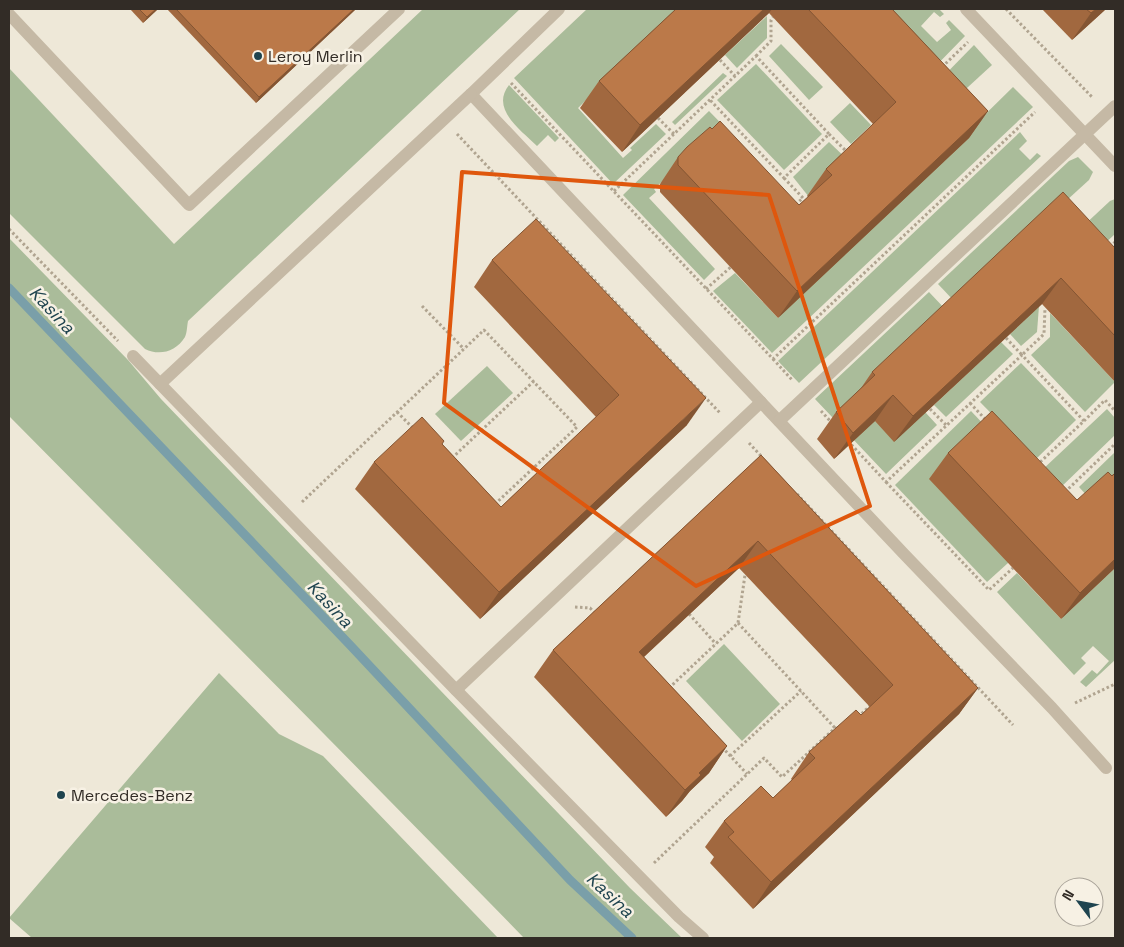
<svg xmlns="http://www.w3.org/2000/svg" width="1124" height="947" viewBox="0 0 1124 947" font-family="'Space Grotesk',sans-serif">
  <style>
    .green { fill: #aabc9a }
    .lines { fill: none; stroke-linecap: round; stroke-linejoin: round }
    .stream { stroke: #7a9fa9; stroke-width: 9 }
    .path { stroke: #b0a490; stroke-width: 3; stroke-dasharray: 2.5 2.5; stroke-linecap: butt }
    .lane { stroke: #c5b9a5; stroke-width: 12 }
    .wall { fill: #a1683f }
    .shaded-wall { fill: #835533 }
    .building { fill: #bb7949; stroke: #835533 }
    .marked { fill: none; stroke: #df570d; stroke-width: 4; stroke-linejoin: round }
    .poi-dot { fill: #1f444f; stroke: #f7f1e4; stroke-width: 2 }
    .labels { text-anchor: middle; stroke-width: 5; stroke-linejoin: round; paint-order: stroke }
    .poi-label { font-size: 16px; fill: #322c26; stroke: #f7f1e4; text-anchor: start }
    .water-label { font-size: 18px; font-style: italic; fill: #1f444f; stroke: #f7f1e4 }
  </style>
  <rect width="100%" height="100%" fill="#eee8d8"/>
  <g class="green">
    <path d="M 423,9 L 520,9 L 188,321 C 187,326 187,333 185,337 C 176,352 159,356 145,349 L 9,213 L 9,68 L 174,244 Z"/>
    <polygon points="587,9 694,9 612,75 578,108 623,158 632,150 630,148 656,124 666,134 613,184 514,78"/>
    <polygon points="866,9 939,9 944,14 940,17 934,12 921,26 937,42 951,30 946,23 949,20 965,36 927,75"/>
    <polygon points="767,16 767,38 737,68 725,55"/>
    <polygon points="781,44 823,87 809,100 769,56"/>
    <polygon points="974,45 992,65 943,110 927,93"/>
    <polygon points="756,64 822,134 784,170 717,100"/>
    <polygon points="723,73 727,76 675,125 672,122"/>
    <path d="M 509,85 L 559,138 L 555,142 L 548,135 L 537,146 C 521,130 490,109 509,85 Z"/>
    <polygon points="1013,87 1033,107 772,353 713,291 735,273 778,318"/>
    <polygon points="850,103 871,125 851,144 830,122"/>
    <polygon points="709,111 752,155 736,169 683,162 654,189 656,192 649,198 715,269 704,280 623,195"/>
    <polygon points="1020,132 1027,141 1019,149 1030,160 1037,153 1041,156 799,383 778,361"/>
    <polygon points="829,142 853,165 813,202 793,177"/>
    <polygon points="1078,157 1093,172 1089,180 955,302 938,284 1069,161"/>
    <polygon points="1115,199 1115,234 1085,262 1066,242 1110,201"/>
    <path d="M 9,238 L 128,360 L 161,399 L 630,888 L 682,938 L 524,938 C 354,763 181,590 9,416 Z"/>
    <polygon points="929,292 946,310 926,413 937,425 886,474 815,399"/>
    <polygon points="1039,306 1037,332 1021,346 1010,334"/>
    <polygon points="1050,313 1115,382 1085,412 1031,355 1050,337"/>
    <polygon points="1001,342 1013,354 946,417 934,405"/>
    <polygon points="1021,363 1076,420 1036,459 980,402"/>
    <polygon points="487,366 513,393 461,441 435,414"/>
    <polygon points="1107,409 1115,418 1115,435 1059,489 1041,471"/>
    <polygon points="971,411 1023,466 1008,563 987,582 895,485"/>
    <polygon points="1115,452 1115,482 1089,498 1079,487"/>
    <polygon points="1115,568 1115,660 1086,687 1080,682 1092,670 1097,674 1109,661 1093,646 1081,658 1086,663 1074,675 997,592 1017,573 1061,619"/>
    <polygon points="724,644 780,704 742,741 686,681"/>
    <polygon points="219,673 279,734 323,756 498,938 32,938 9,918"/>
  </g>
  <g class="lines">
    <polyline class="stream" points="9,288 350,645 570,880 632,938"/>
    <g class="path">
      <polyline points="1006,9 1093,98"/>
      <polyline points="756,56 771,41 771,20 773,17"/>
      <polyline points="720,60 735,76"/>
      <polyline points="942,67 968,42"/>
      <polyline points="511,83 773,359 1035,112"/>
      <polyline points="658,118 674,134"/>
      <polyline points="457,134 720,413"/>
      <polyline points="829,134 847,152"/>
      <polyline points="784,178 803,198 795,205"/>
      <polyline points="614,191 756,56 829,134 784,178 710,100"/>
      <polyline points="9,229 118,341"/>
      <polyline points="1110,247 1115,242"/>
      <polyline points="706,289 732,266"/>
      <polyline points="422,306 464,349"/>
      <polyline points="1006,338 1022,355 1044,334 1045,308"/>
      <polyline points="773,359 793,381"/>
      <polyline points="970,403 986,420"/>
      <polyline points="930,409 946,425"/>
      <polyline points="821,411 832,423"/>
      <polyline points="397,412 413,428"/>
      <polyline points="1084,421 1105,400 1115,411"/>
      <polyline points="848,441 886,482 1022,355 1084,421 1037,465"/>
      <polyline points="749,443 762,457"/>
      <polyline points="452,458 534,381"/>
      <polyline points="886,482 989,590 1013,568"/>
      <polyline points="1065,492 1115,444"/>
      <polyline points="797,494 1013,725"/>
      <polyline points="302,502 484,330 577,427 494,505"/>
      <polyline points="575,607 590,608 596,614"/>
      <polyline points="689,614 716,644"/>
      <polyline points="738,623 835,728"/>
      <polyline points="669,688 738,623 745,575"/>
      <polyline points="1075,703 1115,684"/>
      <polyline points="858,717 871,705"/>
      <polyline points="722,747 747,774"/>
      <polyline points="730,756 801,691"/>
      <polyline points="654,863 764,758 782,777 835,728 840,729"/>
    </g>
    <g class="lane">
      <polyline points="559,9 471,94 904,554 1052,708 1106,768"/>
      <polyline points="966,9 1115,166"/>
      <polyline points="9,14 189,205 399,9"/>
      <polyline points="133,356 456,690 679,917 703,938"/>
      <polyline points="160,384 471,94"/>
      <polyline points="779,421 1115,106"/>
      <polyline points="456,690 761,402"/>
    </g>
  </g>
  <g class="wall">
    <polygon points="130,9 158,9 143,23"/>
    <polygon points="167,9 356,9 256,103"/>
    <polygon points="676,9 892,9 988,111 969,138 778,318 660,192 660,184 678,157 712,129 799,205 808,197 807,196 826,169 873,124 769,13 622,152 580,108 599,81"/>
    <polygon points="1042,9 1106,9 1072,40"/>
    <polygon points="1115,248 1115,382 1042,304 894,442 875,421 834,459 817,439 836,412 859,391 872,372"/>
    <polygon points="492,260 687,425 480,619 355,489 374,462 442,444 501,507 596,417 474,287"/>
    <polygon points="948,453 1077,500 1115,473 1115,568 1061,619 929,479"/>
    <polygon points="761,455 978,688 959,714 753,909 710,863 714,857 705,847 724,821 773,798 792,780 791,779 809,752 861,715 870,707 739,568 644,657 727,746 709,773 690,791 682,801 666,817 534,677 553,650"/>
  </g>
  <g class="shaded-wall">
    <polygon points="156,9 158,9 143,23 147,17"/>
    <polygon points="354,9 356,9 256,103 259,97"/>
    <polygon points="764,9 772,9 769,13 622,152 640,125"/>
    <polygon points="1096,9 1106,9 1072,40 1091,13"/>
    <polygon points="988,111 969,138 778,318 797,291"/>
    <polygon points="1061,278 1042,304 894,442 913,416"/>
    <polygon points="893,395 875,421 834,459 853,433"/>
    <polygon points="706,398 687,425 480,619 499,592"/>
    <polygon points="758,541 739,568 620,679 639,652"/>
    <polygon points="1115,559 1115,568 1061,619 1080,593"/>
    <polygon points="978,688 959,714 753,909 771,882"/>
    <polygon points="727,746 709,773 690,791 682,801 666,817 685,790 699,773"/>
  </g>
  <g class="building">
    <polygon points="139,9 156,9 147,17"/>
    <polygon points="176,9 354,9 259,97"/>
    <polygon points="676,9 764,9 640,125 599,81"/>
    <polygon points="808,9 892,9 988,111 797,291 678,165 678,157 687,147 710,127 712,129 720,121 799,205 832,175 826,169 896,102"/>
    <polygon points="1086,9 1096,9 1091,13"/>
    <polygon points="1063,192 1115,248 1115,336 1061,278 913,416 893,395 853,433 836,412 875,375 872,372"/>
    <polygon points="536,219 706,398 499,592 374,462 422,417 444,441 442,444 501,507 619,395 492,260"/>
    <polygon points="992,411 1077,500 1108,472 1112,476 1115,473 1115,559 1080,593 948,453"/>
    <polygon points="761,455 978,688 771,882 728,837 734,832 724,821 761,786 773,798 815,758 809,752 856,710 861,715 893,685 758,541 639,652 727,746 699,773 701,775 685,790 553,650"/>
  </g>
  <path class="marked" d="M 462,172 L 769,195 L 870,506 L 696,586 L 444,403 Z"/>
  <g class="poi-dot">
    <circle cx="258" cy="56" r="5"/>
    <circle cx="61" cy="795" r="5"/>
  </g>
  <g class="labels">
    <g class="poi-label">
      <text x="268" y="62">Leroy Merlin</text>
      <text x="71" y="801">Mercedes-Benz</text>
    </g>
    <g class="water-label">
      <text transform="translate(52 310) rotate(47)" y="6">Kasina</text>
      <text transform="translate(330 604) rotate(47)" y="6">Kasina</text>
      <text transform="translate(610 895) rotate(43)" y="6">Kasina</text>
    </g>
  </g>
  <rect width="1124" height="947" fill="none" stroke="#322c26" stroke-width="20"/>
  <g transform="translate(1079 902) rotate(302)"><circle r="24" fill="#f7f1e4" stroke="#a8a298"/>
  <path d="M0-4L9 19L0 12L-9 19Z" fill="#1f444f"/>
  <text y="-8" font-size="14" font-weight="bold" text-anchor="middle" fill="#322c26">N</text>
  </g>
</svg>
